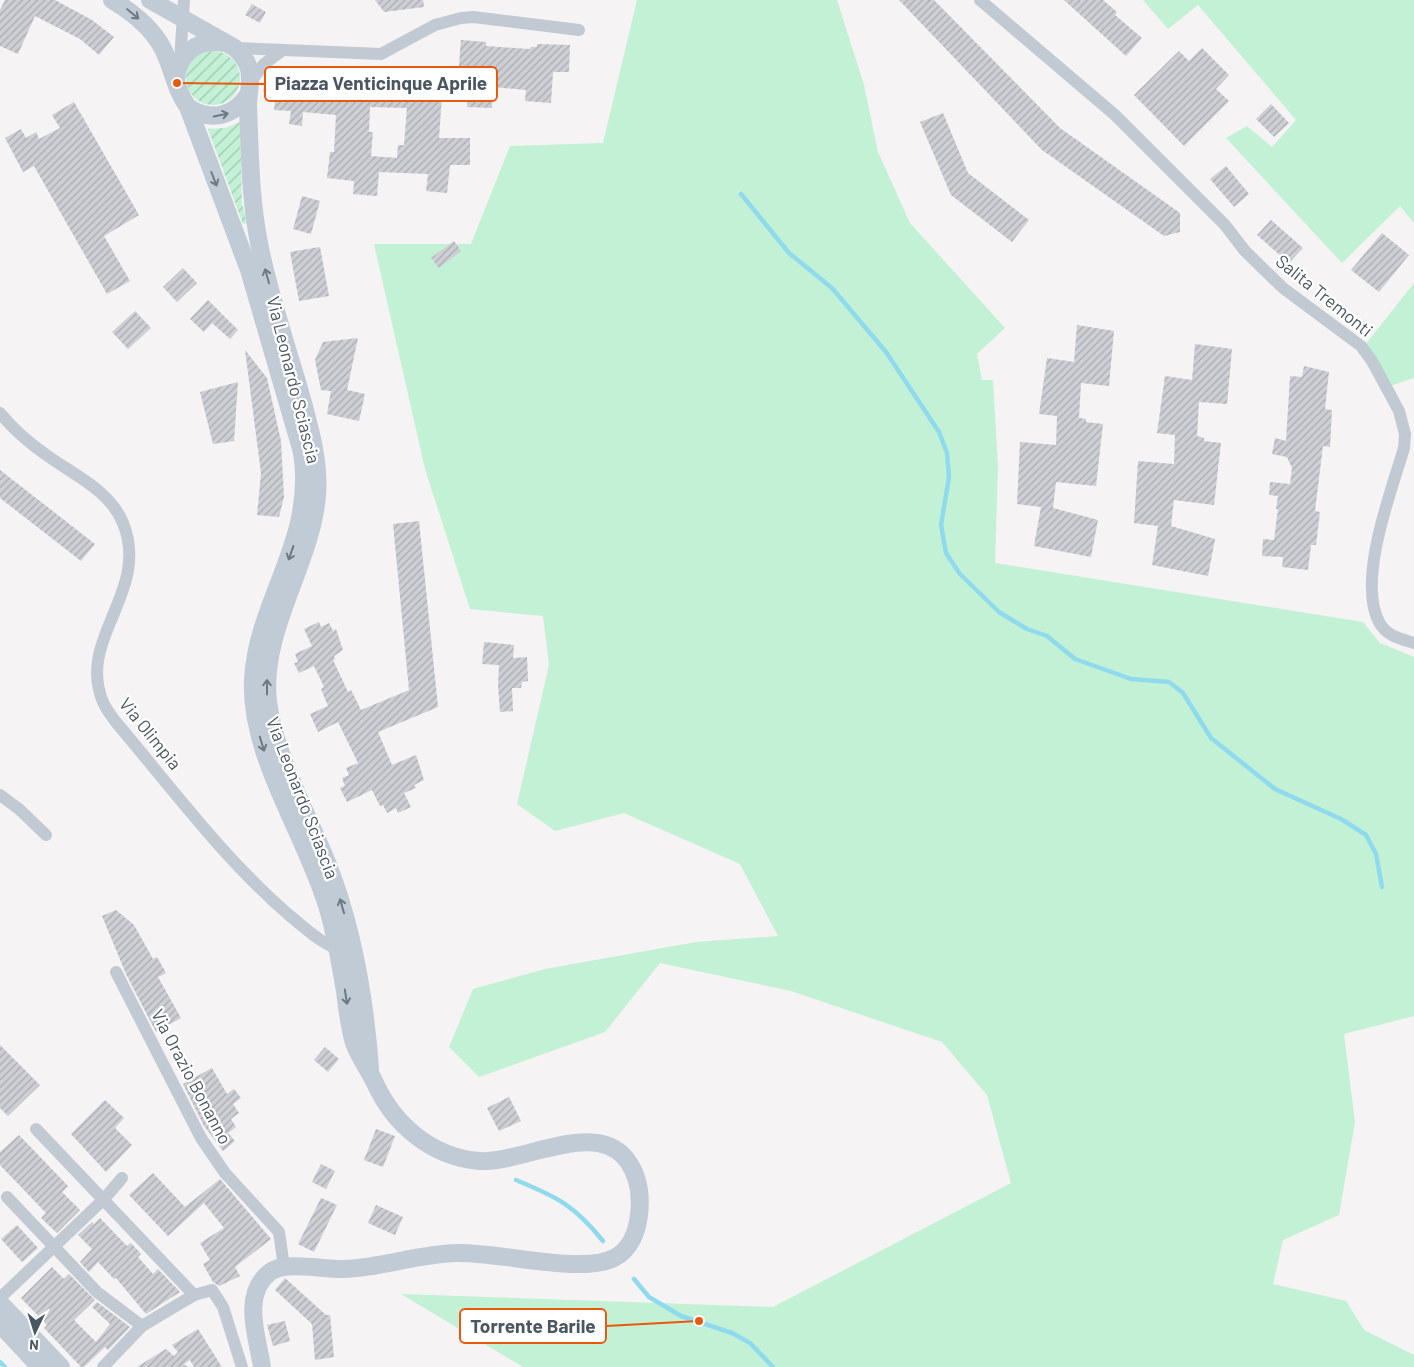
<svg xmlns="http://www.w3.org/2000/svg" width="1414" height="1367" viewBox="0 0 1414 1367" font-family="Barlow,sans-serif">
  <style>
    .grass { fill: #c3f1d5 }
    .garden { fill: url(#garden-furrows) }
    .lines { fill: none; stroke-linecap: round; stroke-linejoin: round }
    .stream { stroke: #90daee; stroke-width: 4.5 }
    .building { fill: url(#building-hatch); fill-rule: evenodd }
    .street { stroke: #c1cad2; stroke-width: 12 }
    .secondary { stroke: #c1cbd6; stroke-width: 18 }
    .oneway { stroke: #6e7984 }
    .labels { text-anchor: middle; stroke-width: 4.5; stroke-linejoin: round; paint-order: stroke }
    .street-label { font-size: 18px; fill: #4a5661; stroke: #fff }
    .leader { fill: none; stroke: #e8590c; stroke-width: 2 }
    .callout-dot { fill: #e8590c; stroke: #fff; stroke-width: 2 }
    .callout { fill: #fff; stroke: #e8590c; stroke-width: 2 }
    .callout-label { font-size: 19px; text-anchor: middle; font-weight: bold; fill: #4a5661 }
  </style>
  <defs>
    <pattern id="garden-furrows" width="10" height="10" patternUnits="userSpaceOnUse" patternTransform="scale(1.25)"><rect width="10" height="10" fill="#c3f1d5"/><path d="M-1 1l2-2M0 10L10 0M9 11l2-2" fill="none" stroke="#a0c6b0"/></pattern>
    <pattern id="building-hatch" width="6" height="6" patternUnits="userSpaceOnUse" patternTransform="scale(1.25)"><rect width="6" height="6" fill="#cdcfd5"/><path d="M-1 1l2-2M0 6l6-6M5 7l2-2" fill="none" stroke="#a8abb0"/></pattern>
  </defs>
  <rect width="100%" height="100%" fill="#f5f3f3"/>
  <g class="grass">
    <polygon points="637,0 837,0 864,85 878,152 910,223 1005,328 977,354 982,380 993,380 998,467 995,563 1363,622 1380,643 1414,657 1414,1016 1344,1034 1355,1122 1339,1215 1283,1240 1273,1284 1346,1301 1364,1330 1414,1355 1414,1367 523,1367 401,1294 773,1307 1011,1183 987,1095 942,1042 791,991 660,963 605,1032 479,1077 449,1047 473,989 545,969 696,942 778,936 740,864 624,813 555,831 517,804 549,665 543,616 470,609 425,469 374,244 471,244 510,146 603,143"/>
    <polygon points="1143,0 1414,0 1414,223 1400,206 1342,263 1226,138 1247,126 1272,147 1296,120 1198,5 1168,29"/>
    <polygon points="1414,283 1414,378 1390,386 1365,345"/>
  </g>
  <g class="garden">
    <circle cx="213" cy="78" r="27"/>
    <polygon points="240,122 242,203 247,223 243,224 208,129 225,128"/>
  </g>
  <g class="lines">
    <g class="stream">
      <polyline points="741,194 789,253 832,288 886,352 939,432 947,453 949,477 941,525 946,553 960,574 999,612 1027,629 1047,636 1075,659 1131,679 1169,682 1183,693 1211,738 1275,789 1341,819 1366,835 1376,854 1382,887"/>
      <path d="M 516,1180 C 557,1197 574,1205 603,1241"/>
      <polyline points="634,1279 649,1297 681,1316 732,1333 750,1343 773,1367"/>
      <polyline points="0,1362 5,1367"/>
    </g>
  </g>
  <g class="building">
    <polygon points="5,0 55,0 92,20 114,37 99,55 80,39 35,16 18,54 0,46 0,10"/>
    <polygon points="375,0 423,0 424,7 384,12"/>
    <polygon points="899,0 934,0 1060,128 1180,213 1180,232 1164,236 1042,150"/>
    <polygon points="1064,0 1103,0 1117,12 1115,15 1142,38 1126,56"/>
    <polygon points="252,4 266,12 260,23 245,15"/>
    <polygon points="461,40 486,42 486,46 530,49 531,47 537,47 537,44 570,45 569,72 553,72 551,103 525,101 526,90 493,87 492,108 467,107 469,77 458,76"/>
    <polygon points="1202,48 1229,75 1216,89 1229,101 1184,146 1134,95 1179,51 1189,61"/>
    <path d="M 419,66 L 444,67 L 439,138 L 470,138 L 470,165 L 450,165 L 447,193 L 426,191 L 428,174 L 379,172 L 377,196 L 353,194 L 354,181 L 327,178 L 330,152 L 334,152 L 336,115 L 303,112 L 302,126 L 289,124 L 291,111 L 274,110 L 276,93 L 263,92 L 267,74 L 294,77 L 292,93 L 319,96 L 320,88 L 349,88 L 350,74 L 372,75 L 372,80 L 418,81 ZM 370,107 L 407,108 L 404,145 L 398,145 L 397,158 L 371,156 L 373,132 L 369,132 Z"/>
    <polygon points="74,102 139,215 104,236 130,281 107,294 34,166 23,172 5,138 21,129 26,138 36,132 39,139 60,128 52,115"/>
    <polygon points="1271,104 1289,123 1274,137 1256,119"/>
    <polygon points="943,113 968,173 1029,220 1012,242 951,195 920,122"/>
    <polygon points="1226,166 1249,194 1234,207 1210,179"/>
    <polygon points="302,196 320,201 311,234 293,229"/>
    <polygon points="1271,220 1303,248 1289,263 1257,235"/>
    <polygon points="1382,233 1409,255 1379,292 1351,270"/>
    <polygon points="454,241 461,251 439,268 431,258"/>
    <polygon points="320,247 329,296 299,301 290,252"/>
    <polygon points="183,268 197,283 177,302 163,287"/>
    <polygon points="208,300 238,330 230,339 212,323 204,332 190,319"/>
    <polygon points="135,311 151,328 128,349 112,332"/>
    <polygon points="1077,325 1114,331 1109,386 1081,383 1079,418 1086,419 1086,422 1103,424 1096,486 1056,482 1053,508 1098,520 1091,557 1034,546 1041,507 1017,504 1020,442 1056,445 1057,416 1039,414 1047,358 1074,362"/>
    <polygon points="358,338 347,390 365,394 359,421 327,414 331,391 321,390 315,360 323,342"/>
    <polygon points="1195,344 1232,349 1227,404 1199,402 1197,436 1204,438 1204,441 1221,443 1214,505 1174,500 1171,526 1215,539 1208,576 1152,565 1158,526 1134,523 1138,461 1174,464 1175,435 1157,433 1165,376 1192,380"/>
    <polygon points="245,350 267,378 281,441 284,497 279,517 257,515 261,473"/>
    <polygon points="1304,366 1329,372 1325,409 1332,410 1330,447 1323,446 1315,511 1320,512 1316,545 1311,545 1308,570 1282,567 1283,557 1262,556 1263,539 1274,540 1278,509 1276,509 1278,496 1269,495 1270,482 1290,484 1292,468 1287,457 1272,454 1275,438 1286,441 1290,376 1302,377"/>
    <polygon points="238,382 234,441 213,444 200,392"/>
    <polygon points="0,470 95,544 81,561 0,498"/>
    <polygon points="419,521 438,707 378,732 392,765 416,755 424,780 414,785 416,788 404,793 411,807 398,813 396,808 387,813 383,805 380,806 372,790 347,802 340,788 345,786 342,778 349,775 346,768 358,763 338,722 318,732 310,714 328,706 321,689 324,687 314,666 299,673 294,663 298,662 295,654 312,646 304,629 319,622 321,627 329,623 333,631 336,629 343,650 334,656 335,659 333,660 348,692 351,690 361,710 409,690 393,524"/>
    <polygon points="484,642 514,645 513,658 527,657 528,681 522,682 521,688 512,688 513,711 500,712 498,687 499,665 482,664"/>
    <polygon points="116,910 134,925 153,959 157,957 166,973 158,977 181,1018 156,1032 126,974 102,916"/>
    <polygon points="0,1045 40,1085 8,1116 0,1108"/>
    <polygon points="325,1047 339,1059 328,1072 314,1060"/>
    <polygon points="212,1068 227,1094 234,1089 241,1098 233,1104 239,1113 231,1119 236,1127 228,1133 235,1141 223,1151 204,1126 183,1084"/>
    <polygon points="509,1097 521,1121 499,1131 487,1108"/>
    <polygon points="105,1100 124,1118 115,1128 132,1145 106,1172 71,1134"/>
    <polygon points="376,1129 395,1136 383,1167 364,1160"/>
    <polygon points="19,1135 68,1186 62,1192 80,1210 57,1233 41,1218 46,1213 0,1165 0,1152"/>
    <polygon points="321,1164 335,1171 326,1189 312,1182"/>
    <polygon points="153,1173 185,1207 220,1179 271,1239 235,1267 240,1276 219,1286 213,1282 203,1264 210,1260 200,1243 224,1228 204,1203 168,1236 129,1195"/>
    <polygon points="321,1198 337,1205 314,1252 298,1244"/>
    <polygon points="376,1205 403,1217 395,1235 368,1223"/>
    <polygon points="100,1218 127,1246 131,1243 141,1254 138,1257 153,1274 158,1269 180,1292 146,1314 116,1278 114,1279 98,1262 89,1272 80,1262 92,1249 78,1235 92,1222 94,1224"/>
    <polygon points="17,1225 38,1248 22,1262 1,1239"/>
    <polygon points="52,1267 64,1279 69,1274 95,1300 74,1320 96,1342 110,1324 92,1307 97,1302 130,1327 108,1350 105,1347 84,1367 81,1367 44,1328 47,1325 21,1298"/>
    <polygon points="285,1278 326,1315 330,1315 334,1357 315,1360 312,1324 275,1290"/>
    <polygon points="285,1321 290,1341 273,1346 267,1325"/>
    <polygon points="198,1329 222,1367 194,1367 190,1360 184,1364 188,1367 137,1367 166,1349 174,1356 178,1352 172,1345"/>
  </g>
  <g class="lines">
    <g class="street">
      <path d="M 980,0 L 1115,115 L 1225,225 L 1245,251 L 1283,288 L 1361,346 L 1372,361 L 1399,411 L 1405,434 L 1404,448 C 1391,492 1357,580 1379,622 C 1386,636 1401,639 1414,643"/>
      <polyline points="235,48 381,54 435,25 461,18 473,17 579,30"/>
      <polyline points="180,61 184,0"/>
      <polyline points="251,81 264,64 283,50"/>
      <path d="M 0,413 C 13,429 28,442 45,454 C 72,474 110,490 123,523 C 151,592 76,638 103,702 C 106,709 111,715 115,721 C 171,787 224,859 289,915 C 306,929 323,945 343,951"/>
      <polyline points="0,795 19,809 46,835"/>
      <polyline points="116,972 201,1138 225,1173 279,1232 284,1267"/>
      <polyline points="36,1129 194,1295"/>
      <polyline points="7,1197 97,1292 142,1326"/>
      <polyline points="0,1298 104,1199 122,1178"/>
      <polyline points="103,1367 142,1326 194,1295 212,1290 223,1307 242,1367"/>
    </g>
    <g class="secondary">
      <path d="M 112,0 C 134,13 158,33 167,58 C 174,75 177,92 188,107 L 249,270 L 302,452 C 316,540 258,598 253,679 C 249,756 307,836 328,909 C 336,935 340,963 345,991 C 347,1008 349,1026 354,1043 C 359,1057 369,1070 375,1083 C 394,1125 432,1157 479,1161 C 523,1164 599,1116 629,1163 C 639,1178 641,1198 639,1215 C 637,1232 630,1250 614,1258 C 581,1275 496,1251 456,1253 C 418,1254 381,1268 343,1269 C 323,1270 284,1260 269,1273 C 241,1296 258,1339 262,1367"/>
      <path d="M 150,0 L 235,48 C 241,54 247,60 249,69 C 252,82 248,93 248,106 C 250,154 250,201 260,248 C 270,297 286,344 300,392 C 309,425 320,461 317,496 C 311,565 260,631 268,701 C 273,752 309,817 328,865 C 353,929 365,1000 370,1068"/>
      <path d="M 176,81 C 177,55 197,38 224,43"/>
      <path d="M 188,107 C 210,122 233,117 248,95"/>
      <polyline points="0,1303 61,1367"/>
      <polyline points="0,1324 40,1367"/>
    </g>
  </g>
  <defs><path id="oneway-shaft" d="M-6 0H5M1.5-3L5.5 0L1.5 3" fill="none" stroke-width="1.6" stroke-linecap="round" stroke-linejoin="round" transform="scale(1.25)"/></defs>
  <g class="oneway">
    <use href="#oneway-shaft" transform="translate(133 14) rotate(40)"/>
    <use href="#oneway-shaft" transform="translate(221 115) rotate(-12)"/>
    <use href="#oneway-shaft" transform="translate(214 179) rotate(69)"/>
    <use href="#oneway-shaft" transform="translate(267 276) rotate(-106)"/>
    <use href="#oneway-shaft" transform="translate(291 553) rotate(109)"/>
    <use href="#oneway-shaft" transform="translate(267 687) rotate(-90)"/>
    <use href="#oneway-shaft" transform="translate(262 744) rotate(73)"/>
    <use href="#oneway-shaft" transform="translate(342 906) rotate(-106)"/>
    <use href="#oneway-shaft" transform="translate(346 997) rotate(81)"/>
  </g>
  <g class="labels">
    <g class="street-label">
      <text transform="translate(1324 296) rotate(39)" y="6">Salita Tremonti</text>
      <text transform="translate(293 380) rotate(76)" y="6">Via Leonardo Sciascia</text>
      <text transform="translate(150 734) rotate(51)" y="6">Via Olimpia</text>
      <text transform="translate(302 798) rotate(69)" y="6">Via Leonardo Sciascia</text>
      <text transform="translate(191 1077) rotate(62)" y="6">Via Orazio Bonanno</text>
    </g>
  </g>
  <path class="leader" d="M177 83L265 84M699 1321L606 1326"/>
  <g class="callout-dot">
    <circle cx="177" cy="83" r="5"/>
    <circle cx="699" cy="1321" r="5"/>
  </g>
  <g class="callout">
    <rect x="265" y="67" width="232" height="34" rx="5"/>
    <rect x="460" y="1309" width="146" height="34" rx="5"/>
  </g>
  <g class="callout-label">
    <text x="381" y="90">Piazza Venticinque Aprile</text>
    <text x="533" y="1333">Torrente Barile</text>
  </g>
  <g transform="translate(35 1332) rotate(184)" stroke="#ffffff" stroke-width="4" paint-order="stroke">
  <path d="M0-4L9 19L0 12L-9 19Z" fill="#4a5661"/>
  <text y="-8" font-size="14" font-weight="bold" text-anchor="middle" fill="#4a5661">N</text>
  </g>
</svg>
